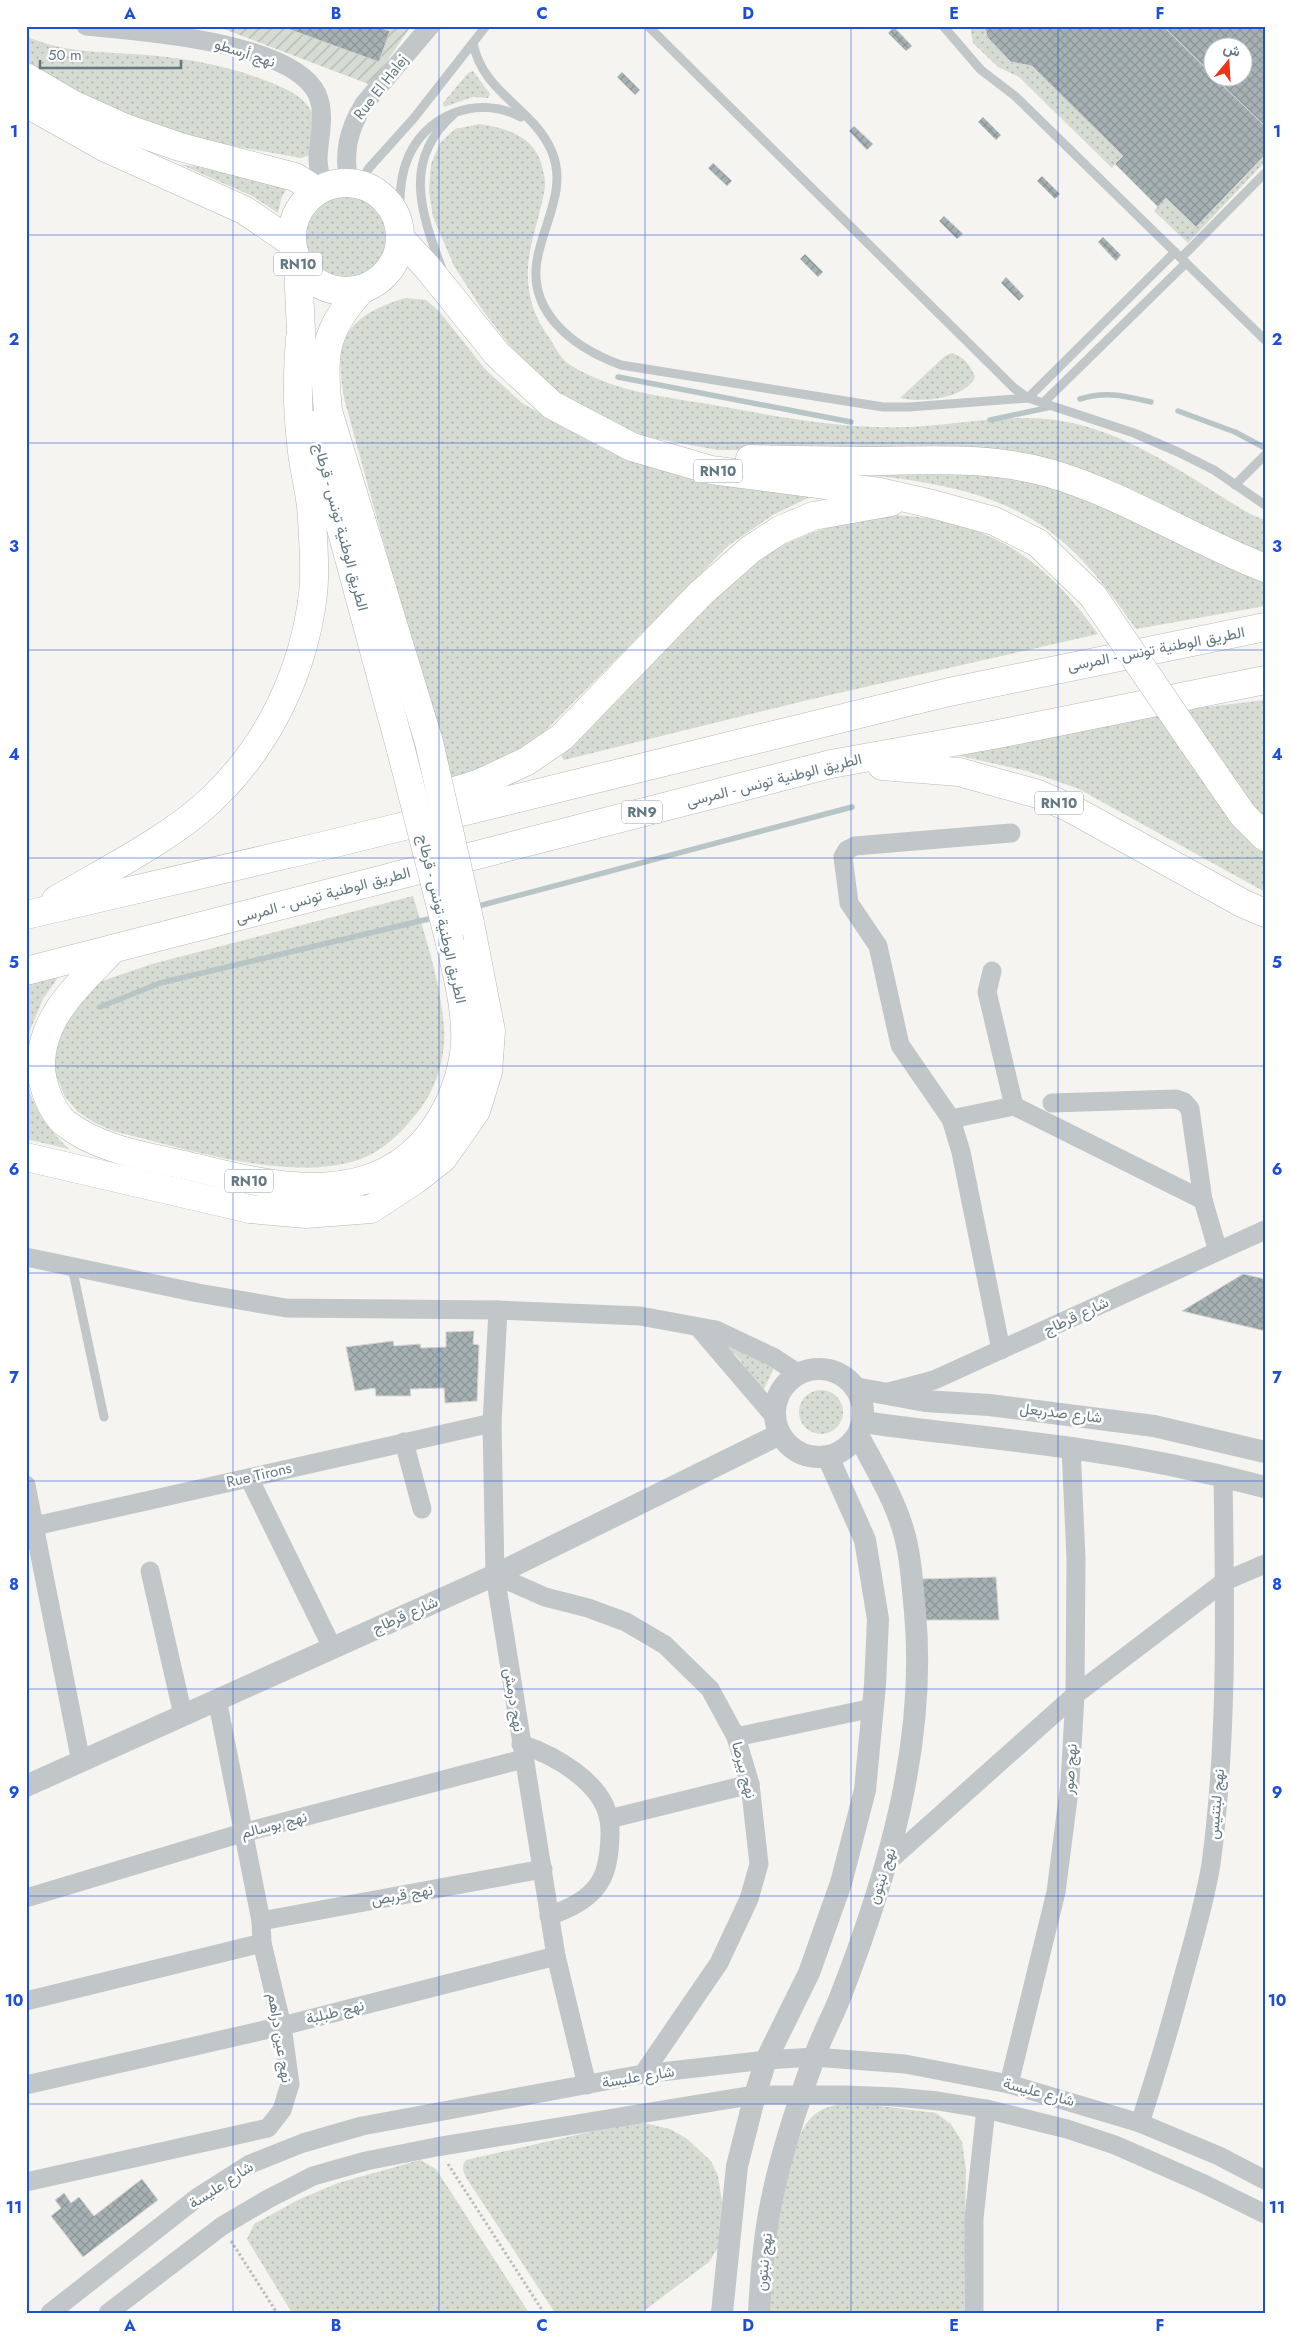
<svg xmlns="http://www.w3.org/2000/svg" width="1291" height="2339" viewBox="0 0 1291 2339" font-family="Jost,Vazirmatn,sans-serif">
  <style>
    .grass { fill: url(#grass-dots) }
    .garden { fill: url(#garden-furrows) }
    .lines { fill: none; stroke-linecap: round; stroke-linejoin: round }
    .stream { stroke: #b7c5c7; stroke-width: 5.5 }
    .building { fill: url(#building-cross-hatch); stroke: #d6d5d3 }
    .trunk-casing { stroke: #b4b8ba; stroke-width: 29 }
    .path { stroke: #bbbebf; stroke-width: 3; stroke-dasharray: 2.5 2.5; stroke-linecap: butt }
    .service { stroke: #c1c6c8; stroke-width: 9 }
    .minor { stroke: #c1c6c8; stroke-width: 19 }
    .tertiary { stroke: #c1c6c8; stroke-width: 22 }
    .trunk { stroke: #fff; stroke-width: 28 }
    .trunk-bridge-casing { stroke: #b4b8ba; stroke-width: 29; stroke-linecap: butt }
    .trunk-bridge { stroke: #fff; stroke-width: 28 }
    .grid { fill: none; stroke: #1d4ed8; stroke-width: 1; stroke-opacity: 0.55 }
    .labels { text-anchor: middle; stroke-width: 5; stroke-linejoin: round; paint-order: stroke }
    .shield { fill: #fff; stroke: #92a0a8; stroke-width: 1 }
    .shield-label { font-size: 14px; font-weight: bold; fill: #637882 }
    .street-label { font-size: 15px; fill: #637882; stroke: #fff }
    .neatline { fill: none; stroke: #1d4ed8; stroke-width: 2 }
    .grid-label { font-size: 16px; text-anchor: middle; font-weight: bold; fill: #1d4ed8 }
  </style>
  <defs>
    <pattern id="grass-dots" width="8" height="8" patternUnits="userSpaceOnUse" patternTransform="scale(1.25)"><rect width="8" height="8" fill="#d6dcd1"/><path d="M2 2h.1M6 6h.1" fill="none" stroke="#b1b7af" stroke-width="1.8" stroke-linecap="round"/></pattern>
    <pattern id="garden-furrows" width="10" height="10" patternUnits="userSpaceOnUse" patternTransform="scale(1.25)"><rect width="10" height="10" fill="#d6dcd1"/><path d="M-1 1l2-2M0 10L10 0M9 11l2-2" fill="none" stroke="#b1b7af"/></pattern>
    <pattern id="building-cross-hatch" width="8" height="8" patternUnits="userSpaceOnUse" patternTransform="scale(1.25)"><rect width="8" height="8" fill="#a6b1b4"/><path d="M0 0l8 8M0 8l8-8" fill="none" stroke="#8b9598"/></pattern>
  </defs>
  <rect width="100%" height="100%" fill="#f5f4f0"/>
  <g class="grass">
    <polygon points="970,26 985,26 987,37 1011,62 1032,66 1123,156 1112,168 1019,77 998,67 973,43"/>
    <path d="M 26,36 C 60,52 98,52 134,54 C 181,57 228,65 272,83 C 286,89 304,96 311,111 C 318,126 313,140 310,155 L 301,158 L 189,138 L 112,116 L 26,63 Z"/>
    <polygon points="473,71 490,94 488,98 473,97 444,107 443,103 468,73"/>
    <path d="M 480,124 C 507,128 535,137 542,166 C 543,172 546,180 545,186 C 541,217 526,248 528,280 C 530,304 535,316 548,336 C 554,344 560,359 569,364 C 613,393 669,397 719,406 C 780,417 842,429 905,427 C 956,426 1009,412 1061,421 C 1131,432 1191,479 1250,514 L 1265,520 L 1265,559 L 1054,468 L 798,450 L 717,450 L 642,436 L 565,400 L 513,350 L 481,308 L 454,266 L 433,217 L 429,191 L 431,164 L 440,143 L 455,129 Z"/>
    <polygon points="1265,155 1265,162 1188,243 1154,211 1166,198 1196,227"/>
    <polygon points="180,164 290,182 281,199 278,213 252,196"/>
    <circle cx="347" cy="237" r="42"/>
    <path d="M 405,298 L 426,300 L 439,311 L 485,369 L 522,403 L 589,441 L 624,455 L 818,493 L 773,515 L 729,545 L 545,731 L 498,763 L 449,781 L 345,402 C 333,342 343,317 405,298 Z"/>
    <path d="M 952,353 C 963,356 971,366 975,377 C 966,399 920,403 900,398 L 945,356 Z"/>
    <path d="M 998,469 L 1099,499 L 1265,578 L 1265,606 L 1136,629 C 1114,598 1092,567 1063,542 C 996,483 905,479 820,470 Z"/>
    <path d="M 885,515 C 983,516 1043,556 1098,634 L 808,700 L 564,760 L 561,756 C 606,713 648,667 692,623 C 717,598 743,570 774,551 C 808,529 847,523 885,515 Z"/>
    <polygon points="1265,700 1265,892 1077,788 1027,771 956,755 1189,709"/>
    <path d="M 413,896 C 426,939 441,983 444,1029 C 446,1061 434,1095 412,1119 C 397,1137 381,1152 358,1160 C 288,1183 184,1148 113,1131 L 95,1123 L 78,1112 L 65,1097 L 54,1070 L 53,1052 L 65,1019 L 99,982 L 152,964 Z"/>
    <polygon points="56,974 57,979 43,999 26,1040 26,982"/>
    <path d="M 26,1078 C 32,1107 48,1129 69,1149 L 26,1139 Z"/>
    <polygon points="721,1343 733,1345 774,1368 762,1393 738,1357"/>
    <circle cx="821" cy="1412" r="22"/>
    <path d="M 848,2102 L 936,2113 L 951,2124 L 962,2142 L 966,2169 L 964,2313 L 769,2313 C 771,2269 782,2151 810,2119 C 819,2108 834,2105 848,2102 Z"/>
    <path d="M 629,2123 L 644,2123 L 670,2129 L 686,2138 L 711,2161 L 718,2176 L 722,2202 L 719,2246 L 709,2262 L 641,2313 L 555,2313 L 473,2188 C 468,2180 458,2169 466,2160 Z"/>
    <polygon points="420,2160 436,2169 529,2313 292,2313 247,2239 254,2224 300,2199 338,2183"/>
  </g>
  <polygon class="garden" points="216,26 411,26 371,85"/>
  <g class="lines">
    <g class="stream">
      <polyline points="618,377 851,422"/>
      <path d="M 1080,399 C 1107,391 1124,396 1151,402"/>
      <polyline points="1178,411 1235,432 1265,448"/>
      <polyline points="990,420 1051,407"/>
      <polyline points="475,907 852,807"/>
      <polyline points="100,1007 160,983 437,917"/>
    </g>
  </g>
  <g class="building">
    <polygon points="280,26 376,26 390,31 379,62"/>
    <polygon points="985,26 1163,26 1265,126 1265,155 1196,227 1166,198 1158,207 1115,164 1123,156 1032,66 1011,62 987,37"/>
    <polygon points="1163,26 1265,26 1265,126 1215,78 1244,78 1244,48 1214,48 1214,76"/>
    <polygon points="894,27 912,46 906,51 888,33"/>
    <polygon points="622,72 640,90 635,95 617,77"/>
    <polygon points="983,117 1001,135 996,140 978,122"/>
    <polygon points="854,126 873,144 867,150 849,131"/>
    <polygon points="713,163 732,181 727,186 708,168"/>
    <polygon points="1042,176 1060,194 1055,199 1037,181"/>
    <polygon points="944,216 963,234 957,239 939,221"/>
    <polygon points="1103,237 1121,255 1116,261 1098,242"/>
    <polygon points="805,254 823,272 818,277 800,259"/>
    <polygon points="1006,277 1024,296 1019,301 1001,283"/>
    <polygon points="1243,1274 1265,1279 1265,1331 1182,1311"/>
    <polygon points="474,1331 473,1344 479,1345 477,1401 445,1403 444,1388 410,1389 411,1396 376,1396 375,1388 355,1391 346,1347 393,1341 394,1346 420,1344 421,1348 446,1347 446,1332"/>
    <polygon points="996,1577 999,1620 926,1620 921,1579"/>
    <polygon points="142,2179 158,2200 83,2257 51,2216 61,2208 55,2200 64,2193 71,2203 79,2197 94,2216"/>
  </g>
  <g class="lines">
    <g class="trunk-casing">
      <g id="trunk">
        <polyline points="26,77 72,104 125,128 180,147 295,177 317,191"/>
        <polyline points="26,103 106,148 244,210 291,242"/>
        <circle cx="346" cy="237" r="54"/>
        <polyline points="400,238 427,267 497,354 552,405 632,447 711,470 879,492 932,504 994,521 1038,543 1093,596"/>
        <polyline points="298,264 302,355"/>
        <path d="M 361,290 C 322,333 323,355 328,411 L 429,742"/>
        <polyline points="313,425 401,750"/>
        <path d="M 750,459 C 792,460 834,461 876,461 C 934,460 993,457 1049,473 C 1125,495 1192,540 1265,568"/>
        <polyline points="1191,740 1243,815 1265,837"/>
        <polyline points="882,766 959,772 1038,794 1070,808 1244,904 1265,913"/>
        <polyline points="419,802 480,783 527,761 562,737 701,593 751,549 780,530 813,516 891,502"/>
        <path d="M 56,900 C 105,871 175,836 214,797 C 270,743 304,670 313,594 C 316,570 313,542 312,518 C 311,493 303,468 301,443 C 297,408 297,373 300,338"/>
        <polyline points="26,915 327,845 949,692 1265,627"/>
        <path d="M 113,949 C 82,982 41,1015 41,1065 C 41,1083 51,1111 65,1123 C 102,1152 153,1157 197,1168 C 277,1188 376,1210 433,1131 C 451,1105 462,1077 465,1045 C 467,1011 457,975 450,943"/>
        <polyline points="26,971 831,764 998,734 1265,680"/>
        <polyline points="26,1157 250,1209 306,1214 371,1209 415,1180 443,1158 476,1111 488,1072 491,1031 470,923"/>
      </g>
    </g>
    <g class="path">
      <polyline points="448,2164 544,2313"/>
      <polyline points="231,2241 277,2313"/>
    </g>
    <g class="service">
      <polyline points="648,26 1014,388 1028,398 1134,433 1178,452 1214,470 1265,505"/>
      <polyline points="943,26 981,70 1015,96 1265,340"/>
      <path d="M 473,43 C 483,94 534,108 552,152 C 566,186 547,218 539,251 C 523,310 572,347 621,365 L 883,407 L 909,407 L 1028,398 L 1175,252"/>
      <polyline points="358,185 369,168 414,118 486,26"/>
      <path d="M 399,225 C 400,204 399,183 406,163 C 422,116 476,93 521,117"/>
      <polyline points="1181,258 1265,173"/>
      <path d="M 442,269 C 422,215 401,161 453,115"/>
      <polyline points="1043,403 1186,263"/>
      <polyline points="1235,485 1265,455"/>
      <polyline points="72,1267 104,1417"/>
    </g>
    <g class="minor">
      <path d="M 86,26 C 138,31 292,41 317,94 C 326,114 319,137 318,158 C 318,168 321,178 322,188"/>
      <path d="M 349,183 C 343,153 348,130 364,104 L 430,26"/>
      <polyline points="992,971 987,992 1014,1106"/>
      <polyline points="1052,1103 1176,1099 1184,1102 1190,1109 1203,1200 1218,1251"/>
      <polyline points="951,1119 1014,1106 1203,1200"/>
      <polyline points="26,1257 198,1293 286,1308 498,1310 640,1316 716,1330 773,1357 799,1374"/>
      <polyline points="498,1310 492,1423 495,1575 556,1956 587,2085"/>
      <polyline points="699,1328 775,1417"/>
      <polyline points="1001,1350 961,1152 951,1119 900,1045 878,946 849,903 843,857 847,850 855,846 1011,833"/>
      <polyline points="885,1393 934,1380 1265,1230"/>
      <polyline points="404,1442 422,1509"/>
      <polyline points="249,1478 332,1647"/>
      <polyline points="26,1485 81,1762"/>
      <polyline points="26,1528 492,1423"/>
      <polyline points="150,1571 183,1715"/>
      <polyline points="495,1575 545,1597 588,1608 626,1622 665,1645 710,1689 736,1737 750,1784 759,1864 749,1899 719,1963 643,2074"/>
      <polyline points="736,1737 873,1708"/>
      <path d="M 521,1744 C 554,1755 603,1782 609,1820 C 611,1830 610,1841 609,1851 C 607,1867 604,1880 592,1892 C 580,1904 565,1910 549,1916"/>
      <polyline points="609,1819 750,1784"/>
      <polyline points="889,1861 1075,1695 1225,1581 1265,1564"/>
      <polyline points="26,1898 242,1833 523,1759"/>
      <polyline points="261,1921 543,1869"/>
      <polyline points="26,2001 262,1943"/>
      <polyline points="1009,2084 1056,1892 1070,1783 1075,1695 1076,1558 1071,1448"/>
      <polyline points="26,2085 282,2026 556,1956"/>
      <path d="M 1140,2123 C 1156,2074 1171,2024 1184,1974 C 1194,1938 1205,1901 1211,1864 C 1228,1736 1225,1605 1223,1476"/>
      <polyline points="26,2182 268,2128 282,2110 290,2084 282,2026 262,1943 261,1921 217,1699"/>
      <polyline points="50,2313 198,2197 250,2164 303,2143 362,2126 643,2074 766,2060 814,2057 905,2064 1009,2084 1140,2123 1219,2156 1265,2180"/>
      <polyline points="108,2313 222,2226 268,2199 313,2176 366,2161 436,2147 755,2095 846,2095 895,2097 938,2101 986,2109 1067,2129 1115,2145 1204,2184 1265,2214"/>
      <polyline points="974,2313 974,2218 986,2109"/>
    </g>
    <g class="tertiary">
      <circle cx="819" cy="1413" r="44"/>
      <polyline points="855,1388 925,1401 989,1405 1154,1426 1265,1452"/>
      <path d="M 863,1422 C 932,1432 1002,1438 1071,1448 C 1136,1457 1201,1470 1265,1487"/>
      <polyline points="26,1786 495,1575 780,1434"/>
      <polyline points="722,2313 737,2166 755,2095 766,2060 809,1973 841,1883 865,1790 875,1685 878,1619 865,1540 828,1457"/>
      <path d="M 759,2313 C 761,2273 764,2233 773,2194 C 782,2151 799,2100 814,2058 C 821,2037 833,2016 841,1995 C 888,1874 927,1743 915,1612 C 912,1583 911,1554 902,1526 C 892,1494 873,1464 858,1435"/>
    </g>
    <use href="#trunk" class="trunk"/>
    <g class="trunk-bridge-casing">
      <g id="trunk-bridge">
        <polyline points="1093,596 1191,740"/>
        <polyline points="429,742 470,923"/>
        <polyline points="401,750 450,943"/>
      </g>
    </g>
    <use href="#trunk-bridge" class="trunk-bridge"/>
  </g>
  <path class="grid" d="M 233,26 L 233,2313M 439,26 L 439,2313M 645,26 L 645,2313M 851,26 L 851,2313M 1058,26 L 1058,2313M 26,235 L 1265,235M 26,443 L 1265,443M 26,650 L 1265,650M 26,858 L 1265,858M 26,1066 L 1265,1066M 26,1273 L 1265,1273M 26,1481 L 1265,1481M 26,1689 L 1265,1689M 26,1896 L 1265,1896M 26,2104 L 1265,2104"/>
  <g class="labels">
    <g class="shield">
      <rect x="274" y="252.5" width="48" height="23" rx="4"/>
      <rect x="694" y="459.5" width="48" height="23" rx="4"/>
      <rect x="1035" y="791.5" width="48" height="23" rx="4"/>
      <rect x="622" y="800.5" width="40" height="23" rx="4"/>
      <rect x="225" y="1169.5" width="48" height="23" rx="4"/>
    </g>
    <g class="shield-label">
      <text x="298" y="269">RN10</text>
      <text x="718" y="476">RN10</text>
      <text x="1059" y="808">RN10</text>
      <text x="642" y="817">RN9</text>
      <text x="249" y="1186">RN10</text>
    </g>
    <g class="street-label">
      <text transform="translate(245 53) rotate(18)" y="5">نهج أرسطو</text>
      <text transform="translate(381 87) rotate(-52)" y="5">Rue El Halej</text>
      <text transform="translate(341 527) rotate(75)" y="5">الطريق الوطنية تونس - قرطاج</text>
      <text transform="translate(1156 649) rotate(-11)" y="5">الطريق الوطنية تونس - المرسى</text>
      <text transform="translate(774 780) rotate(-14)" y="5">الطريق الوطنية تونس - المرسى</text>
      <text transform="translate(323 895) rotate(-15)" y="5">الطريق الوطنية تونس - المرسى</text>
      <text transform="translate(442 919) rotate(77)" y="5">الطريق الوطنية تونس - قرطاج</text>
      <text transform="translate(1076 1316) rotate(-25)" y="5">شارع قرطاج</text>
      <text transform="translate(1061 1413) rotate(7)" y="5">شارع صدربعل</text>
      <text transform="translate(259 1475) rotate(-13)" y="5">Rue Tirons</text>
      <text transform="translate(405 1615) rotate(-24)" y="5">شارع قرطاج</text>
      <text transform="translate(514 1700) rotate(81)" y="5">نهج درمش</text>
      <text transform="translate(1070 1769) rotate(-86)" y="5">نهج صور</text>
      <text transform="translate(744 1770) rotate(75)" y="5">نهج بيرصا</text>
      <text transform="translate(1216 1804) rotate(-85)" y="5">نهج لبتنيس</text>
      <text transform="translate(274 1825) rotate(-15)" y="5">نهج بوسالم</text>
      <text transform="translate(882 1876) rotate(-72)" y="5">نهج نبتون</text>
      <text transform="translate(402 1895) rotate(-10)" y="5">نهج قربص</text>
      <text transform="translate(335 2012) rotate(-14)" y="5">نهج طبلبة</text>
      <text transform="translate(280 2038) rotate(81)" y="5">نهج عين دراهم</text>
      <text transform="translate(638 2077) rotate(-9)" y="5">شارع عليسة</text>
      <text transform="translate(1039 2092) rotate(15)" y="5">شارع عليسة</text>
      <text transform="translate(221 2185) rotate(-33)" y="5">شارع عليسة</text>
      <text transform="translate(764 2262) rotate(-84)" y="5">نهج نبتون</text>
    </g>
  </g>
  <rect width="1291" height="2339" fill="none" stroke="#ffffff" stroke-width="55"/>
  <g transform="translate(1228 62) rotate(18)"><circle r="24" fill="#ffffff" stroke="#c1c9cd"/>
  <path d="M0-4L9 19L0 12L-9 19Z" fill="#e7351e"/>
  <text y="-8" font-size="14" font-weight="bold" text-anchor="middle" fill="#637882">ش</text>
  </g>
  <path d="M40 60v8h141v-8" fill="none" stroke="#637882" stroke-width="2.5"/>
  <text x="48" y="60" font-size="15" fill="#637882" stroke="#ffffff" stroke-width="4" paint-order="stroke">50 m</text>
  <rect x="28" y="28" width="1236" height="2284" class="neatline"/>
  <g class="grid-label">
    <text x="130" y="19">A</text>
    <text x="336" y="19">B</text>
    <text x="542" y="19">C</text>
    <text x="748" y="19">D</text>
    <text x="954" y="19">E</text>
    <text x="1160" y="19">F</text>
    <text x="14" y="137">1</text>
    <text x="1277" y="137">1</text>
    <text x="14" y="345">2</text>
    <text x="1277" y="345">2</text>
    <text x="14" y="552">3</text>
    <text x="1277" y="552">3</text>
    <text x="14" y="760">4</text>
    <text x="1277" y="760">4</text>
    <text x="14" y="968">5</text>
    <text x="1277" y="968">5</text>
    <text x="14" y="1175">6</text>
    <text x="1277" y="1175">6</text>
    <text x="14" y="1383">7</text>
    <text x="1277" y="1383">7</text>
    <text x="14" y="1590">8</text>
    <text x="1277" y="1590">8</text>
    <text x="14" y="1798">9</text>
    <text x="1277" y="1798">9</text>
    <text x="14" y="2006">10</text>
    <text x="1277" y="2006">10</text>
    <text x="14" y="2213">11</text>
    <text x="1277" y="2213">11</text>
    <text x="130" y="2331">A</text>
    <text x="336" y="2331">B</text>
    <text x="542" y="2331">C</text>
    <text x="748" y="2331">D</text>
    <text x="954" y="2331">E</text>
    <text x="1160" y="2331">F</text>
  </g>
</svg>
